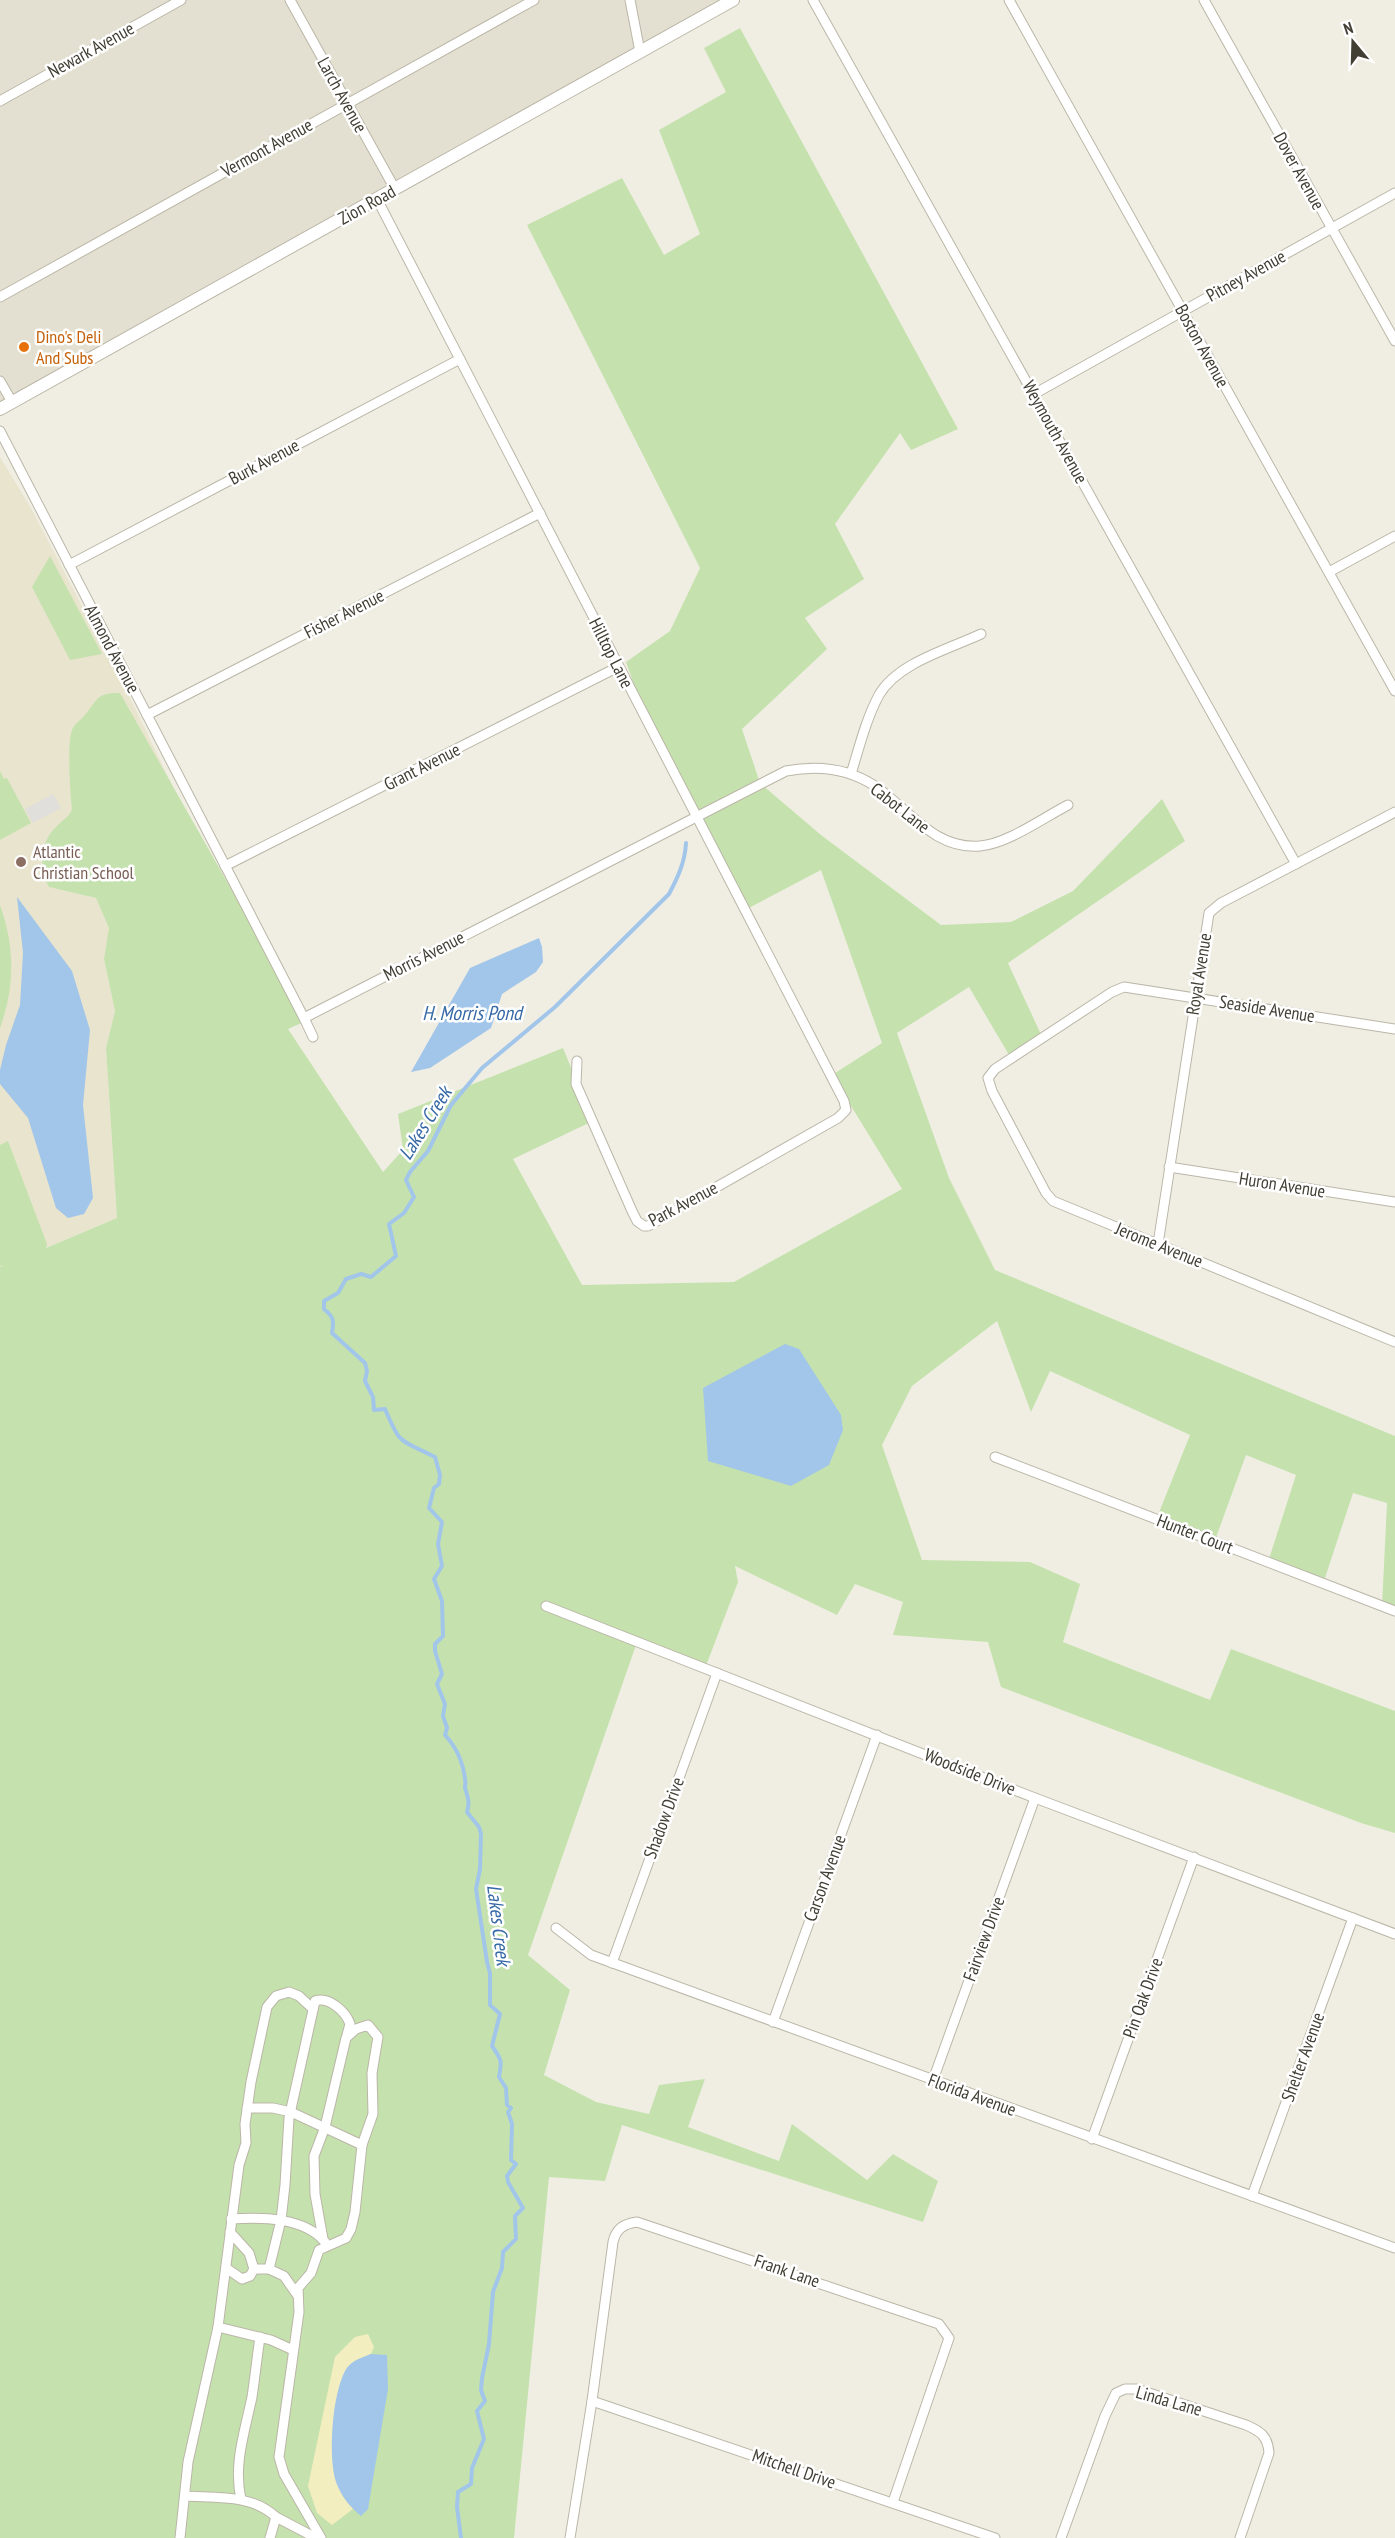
<svg xmlns="http://www.w3.org/2000/svg" width="1395" height="2538" viewBox="0 0 1395 2538" font-family="'PT Sans Narrow',sans-serif">
  <style>
    .residential { fill: #e4e0d1 }
    .education { fill: #e9e4ce }
    .green { fill: #c5e2ae }
    .sand { fill: #f3eec0 }
    .parking { fill: #e1dfdb }
    .water { fill: #a2c5ea }
    .lines { fill: none; stroke-linecap: round; stroke-linejoin: round }
    .stream { stroke: #a2c5ea; stroke-width: 4 }
    .minor-casing { stroke: #bbb6a7; stroke-width: 11 }
    .tertiary-casing { stroke: #bbb6a7; stroke-width: 14 }
    .minor { stroke: #fff; stroke-width: 9 }
    .tertiary { stroke: #fff; stroke-width: 12 }
    .food-dot { fill: #e8710a; stroke: #fff; stroke-width: 2 }
    .education-dot { fill: #8d6e63; stroke: #fff; stroke-width: 2 }
    .labels { text-anchor: middle; stroke-width: 5; stroke-linejoin: round; paint-order: stroke }
    .street-label { font-size: 18px; fill: #413e34; stroke: #fff }
    .food-label { font-size: 18px; fill: #c56008; stroke: #fff; text-anchor: start }
    .education-label { font-size: 18px; fill: #785e54; stroke: #fff; text-anchor: start }
    .water-label { font-size: 20px; font-style: italic; fill: #3669a5; stroke: #fff }
  </style>
  <rect width="100%" height="100%" fill="#f0eee3"/>
  <polygon class="residential" points="0,0 732,0 0,409"/>
  <polygon class="education" points="0,457 32,510 133,704 172,785 47,843 42,855 41,869 49,887 96,898 110,928 104,959 115,1011 106,1048 117,1218 0,1267"/>
  <g class="green">
    <path d="M 740,28 L 958,429 L 911,450 L 900,433 L 835,524 L 864,579 L 805,618 L 827,649 L 742,729 L 760,783 L 821,835 L 941,925 L 1011,922 L 1073,891 L 1162,799 L 1185,841 L 1008,963 L 1044,1041 L 1012,1060 L 969,987 L 897,1033 L 949,1178 L 995,1270 L 1395,1436 L 1395,1611 L 1382,1606 L 1387,1503 L 1353,1493 L 1323,1584 L 1268,1562 L 1296,1475 L 1246,1455 L 1214,1543 L 1156,1520 L 1190,1435 L 1050,1371 L 1031,1412 L 997,1321 L 912,1386 L 882,1445 L 922,1560 L 1030,1562 L 1080,1584 L 1063,1642 L 1210,1700 L 1231,1649 L 1395,1711 L 1395,1833 L 1361,1823 L 1001,1687 L 988,1642 L 893,1635 L 903,1602 L 855,1584 L 837,1615 L 735,1566 L 738,1582 L 704,1671 L 636,1645 L 528,1955 L 570,1990 L 544,2075 L 596,2102 L 649,2114 L 659,2085 L 705,2079 L 688,2127 L 779,2161 L 792,2124 L 867,2180 L 893,2154 L 938,2181 L 923,2222 L 622,2125 L 605,2181 L 549,2177 L 514,2538 L 0,2538 L 0,1267 L 4,1265 L 0,1266 L 0,1145 L 8,1141 L 47,1244 L 46,1248 L 117,1218 L 106,1048 L 115,1011 L 104,959 L 109,928 L 96,898 L 49,887 C 38,868 40,841 57,826 C 63,819 69,818 72,809 C 70,792 67,744 72,730 C 75,723 80,721 84,716 C 98,700 95,693 120,693 L 306,1021 L 288,1029 L 383,1172 L 403,1150 L 398,1114 L 563,1048 L 593,1121 L 513,1159 L 582,1285 L 734,1282 L 902,1189 L 832,1075 L 882,1043 L 821,870 L 745,910 L 647,720 L 626,662 L 670,631 L 700,568 L 527,225 L 622,178 L 664,255 L 700,234 L 659,130 L 726,92 L 704,48 Z"/>
    <polygon points="50,556 102,654 70,660 32,587"/>
    <polygon points="0,771 4,779 7,778 31,823 0,840"/>
    <path d="M 0,905 C 15,947 15,987 0,1028 Z"/>
  </g>
  <polygon class="sand" points="368,2334 374,2347 371,2354 354,2361 342,2495 353,2509 332,2525 317,2513 308,2486 335,2357 355,2337"/>
  <polygon class="parking" points="53,794 61,808 33,823 25,809"/>
  <g class="water">
    <polygon points="17,897 72,971 90,1030 83,1105 93,1198 84,1214 68,1218 56,1208 28,1118 0,1084 0,1070 6,1045 20,1005 23,953"/>
    <polygon points="539,938 542,947 543,962 536,972 502,994 491,1028 430,1068 411,1072 470,968"/>
    <polygon points="785,1344 799,1349 841,1415 843,1430 829,1465 791,1486 708,1461 703,1388"/>
    <path d="M 371,2354 L 387,2355 L 388,2389 L 368,2509 L 361,2516 C 350,2507 341,2496 336,2482 C 328,2456 332,2396 345,2371 C 350,2361 361,2358 371,2354 Z"/>
  </g>
  <g class="lines">
    <path class="stream" d="M 461,2538 L 457,2507 L 458,2492 L 471,2484 L 472,2468 L 484,2439 L 477,2411 L 485,2401 L 481,2390 L 482,2378 L 489,2344 L 493,2292 L 502,2268 L 503,2252 L 516,2239 L 515,2216 L 523,2208 L 508,2182 L 507,2176 L 516,2164 L 511,2160 L 512,2124 L 508,2112 L 511,2108 L 507,2105 L 506,2088 L 499,2077 C 502,2061 502,2060 492,2046 L 500,2014 L 490,2005 L 490,1973 L 487,1962 L 476,1889 L 480,1869 L 481,1834 L 479,1827 L 467,1812 C 470,1802 468,1798 465,1788 C 465,1785 466,1782 465,1779 C 463,1762 457,1748 445,1735 L 447,1728 L 443,1716 L 445,1704 L 437,1684 L 442,1674 L 435,1651 L 435,1644 L 443,1636 L 442,1601 L 434,1579 L 442,1566 L 438,1544 L 442,1522 L 429,1508 L 434,1488 L 439,1484 L 440,1475 L 435,1457 C 400,1439 401,1447 385,1409 L 374,1410 L 373,1397 L 365,1381 L 367,1371 L 365,1363 L 332,1333 C 334,1321 334,1317 324,1309 L 324,1301 L 338,1293 L 346,1279 L 361,1274 L 371,1277 L 396,1256 L 389,1224 L 404,1213 L 414,1197 L 406,1180 L 410,1172 L 428,1151 L 451,1105 L 482,1068 L 555,1007 L 669,894 C 678,877 685,862 686,843"/>
    <g class="minor-casing">
      <g id="minor">
        <polyline points="290,0 395,189"/>
        <polyline points="630,0 640,52"/>
        <polyline points="813,0 1296,864"/>
        <polyline points="1009,0 1395,691"/>
        <polyline points="1204,0 1395,341"/>
        <polyline points="0,101 181,0"/>
        <polyline points="377,199 844,1101 846,1110 838,1118 648,1226 644,1226 637,1221 632,1211 576,1084 577,1061"/>
        <polyline points="0,297 534,0"/>
        <polyline points="0,381 12,402"/>
        <polyline points="1034,394 1395,193"/>
        <path d="M 0,431 L 304,1018 L 786,771 C 817,765 848,768 875,786 C 909,809 934,850 980,846 C 1007,844 1043,818 1068,805"/>
        <polyline points="69,565 460,359"/>
        <polyline points="1329,572 1395,536"/>
        <polyline points="147,715 540,513"/>
        <path d="M 851,774 C 859,748 866,719 879,695 C 897,663 949,649 981,634"/>
        <polyline points="225,866 618,667"/>
        <polyline points="304,1018 313,1037"/>
        <polyline points="1395,1029 1124,987 1112,992 995,1069 988,1078 992,1091 1046,1193 1053,1201 1395,1342"/>
        <polyline points="1169,1167 1395,1202"/>
        <polyline points="1158,1244 1209,913 1221,903 1395,812"/>
        <polyline points="995,1457 1395,1611"/>
        <polyline points="546,1606 1035,1798 1395,1934"/>
        <polyline points="556,1928 591,1955 1395,2248"/>
        <polyline points="612,1963 717,1673"/>
        <polyline points="773,2022 877,1735"/>
        <polyline points="933,2080 1035,1798"/>
        <polyline points="247,2108 273,2108 291,2112 362,2145"/>
        <polyline points="1092,2139 1194,1857"/>
        <polyline points="1252,2196 1353,1918"/>
        <path d="M 231,2219 C 261,2217 304,2217 325,2242"/>
        <polyline points="226,2268 242,2279 250,2276 254,2269 249,2253 230,2232"/>
        <polyline points="254,2269 269,2269 284,2276 298,2296"/>
        <path d="M 269,2269 L 281,2220 L 285,2185 L 289,2118 L 315,2001 C 329,1996 346,2012 350,2024 L 347,2035"/>
        <polyline points="218,2327 271,2340 293,2350"/>
        <polyline points="592,2401 995,2538"/>
        <path d="M 185,2496 C 217,2498 251,2494 276,2517"/>
        <path d="M 241,2499 C 233,2465 245,2431 252,2397 C 255,2377 257,2357 260,2337"/>
        <polyline points="180,2538 188,2462 218,2327 239,2165 246,2143 245,2124 251,2082 267,2007 276,1996 289,1992 299,1996 313,2009"/>
        <polyline points="270,2538 276,2517 316,2538"/>
        <polyline points="321,2538 284,2474 279,2457 299,2312 298,2288 311,2273 319,2250 346,2238 351,2229 355,2212 362,2145 373,2114 372,2073 378,2037 368,2025 356,2029 346,2038 325,2127 314,2156 315,2194 323,2239"/>
        <path d="M 570,2538 L 592,2401 L 613,2242 C 616,2229 623,2224 637,2222 L 939,2324 L 949,2338 L 893,2502"/>
        <path d="M 1061,2538 L 1105,2416 L 1116,2393 L 1125,2389 L 1137,2389 L 1246,2425 C 1260,2431 1268,2436 1269,2453 L 1240,2538"/>
      </g>
    </g>
    <g class="tertiary-casing">
      <polyline id="tertiary" points="0,409 733,0"/>
    </g>
    <use href="#minor" class="minor"/>
    <use href="#tertiary" class="tertiary"/>
  </g>
  <circle class="food-dot" cx="24" cy="347" r="6"/>
  <circle class="education-dot" cx="21" cy="862" r="6"/>
  <g class="labels">
    <g class="street-label">
      <text transform="translate(91 50) rotate(-29)" y="6">Newark Avenue</text>
      <text transform="translate(342 95) rotate(61)" y="6">Larch Avenue</text>
      <text transform="translate(267 148) rotate(-29)" y="6">Vermont Avenue</text>
      <text transform="translate(1299 171) rotate(61)" y="6">Dover Avenue</text>
      <text transform="translate(367 205) rotate(-29)" y="6">Zion Road</text>
      <text transform="translate(1246 276) rotate(-29)" y="6">Pitney Avenue</text>
      <text transform="translate(1202 346) rotate(61)" y="6">Boston Avenue</text>
      <text transform="translate(1055 432) rotate(61)" y="6">Weymouth Avenue</text>
      <text transform="translate(264 462) rotate(-28)" y="6">Burk Avenue</text>
      <text transform="translate(344 614) rotate(-27)" y="6">Fisher Avenue</text>
      <text transform="translate(112 649) rotate(62)" y="6">Almond Avenue</text>
      <text transform="translate(611 653) rotate(63)" y="6">Hilltop Lane</text>
      <text transform="translate(422 767) rotate(-27)" y="6">Grant Avenue</text>
      <text transform="translate(900 808) rotate(38)" y="6">Cabot Lane</text>
      <text transform="translate(424 956) rotate(-27)" y="6">Morris Avenue</text>
      <text transform="translate(1199 974) rotate(-81)" y="6">Royal Avenue</text>
      <text transform="translate(1267 1009) rotate(9)" y="6">Seaside Avenue</text>
      <text transform="translate(1282 1185) rotate(9)" y="6">Huron Avenue</text>
      <text transform="translate(683 1204) rotate(-28)" y="6">Park Avenue</text>
      <text transform="translate(1159 1245) rotate(22)" y="6">Jerome Avenue</text>
      <text transform="translate(1195 1534) rotate(21)" y="6">Hunter Court</text>
      <text transform="translate(970 1772) rotate(22)" y="6">Woodside Drive</text>
      <text transform="translate(664 1818) rotate(-70)" y="6">Shadow Drive</text>
      <text transform="translate(825 1878) rotate(-70)" y="6">Carson Avenue</text>
      <text transform="translate(984 1939) rotate(-70)" y="6">Fairview Drive</text>
      <text transform="translate(1143 1998) rotate(-70)" y="6">Pin Oak Drive</text>
      <text transform="translate(1303 2057) rotate(-70)" y="6">Shelter Avenue</text>
      <text transform="translate(972 2095) rotate(20)" y="6">Florida Avenue</text>
      <text transform="translate(787 2271) rotate(19)" y="6">Frank Lane</text>
      <text transform="translate(1169 2401) rotate(16)" y="6">Linda Lane</text>
      <text transform="translate(794 2469) rotate(19)" y="6">Mitchell Drive</text>
    </g>
    <g class="food-label">
      <text x="36" y="343">Dino's Deli<tspan x="36" dy="21">And Subs</tspan></text>
    </g>
    <g class="education-label">
      <text x="33" y="858">Atlantic<tspan x="33" dy="21">Christian School</tspan></text>
    </g>
    <g class="water-label">
      <text x="472" y="1020">H. Morris Pond</text>
      <text transform="translate(425 1123) rotate(-58)" y="7">Lakes Creek</text>
      <text transform="translate(499 1925) rotate(83)" y="7">Lakes Creek</text>
    </g>
  </g>
  <g transform="translate(1353 42) rotate(341)" stroke="#ffffff" stroke-width="4.5" paint-order="stroke">
  <path d="M0-4.5L10 22L0 15L-10 22Z" fill="#413e34"/>
  <text y="-9" font-size="16" font-weight="bold" text-anchor="middle" fill="#413e34">N</text>
  </g>
</svg>
